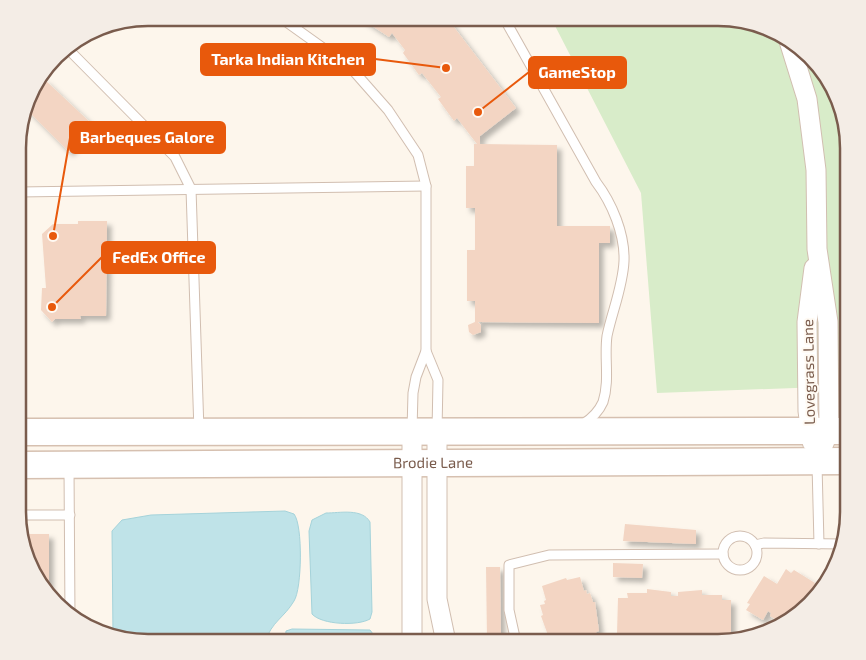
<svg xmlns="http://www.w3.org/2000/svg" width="866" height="660" viewBox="0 0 866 660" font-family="'Exo 2',sans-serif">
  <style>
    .green { fill: #d8ecc9 }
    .water { fill: #bfe3e8; stroke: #a5d3da }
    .building { fill: #f3d5c3; filter: url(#shadow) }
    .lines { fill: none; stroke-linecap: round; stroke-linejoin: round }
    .service-casing { stroke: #d1beb0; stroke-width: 11 }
    .minor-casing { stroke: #d1beb0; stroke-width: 21 }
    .secondary-casing { stroke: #d6c0b0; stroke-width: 29 }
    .service { stroke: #fff; stroke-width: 9 }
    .minor { stroke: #fff; stroke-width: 19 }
    .secondary { stroke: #fff; stroke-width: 26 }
    .labels { text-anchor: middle; stroke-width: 4; stroke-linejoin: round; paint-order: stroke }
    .street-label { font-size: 15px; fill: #7a5c4d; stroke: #fffaf3 }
    .rim { fill: none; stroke: #7a5c4d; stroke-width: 2.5 }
    .leader { fill: none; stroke: #e8590c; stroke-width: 2 }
    .callout-dot { fill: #e8590c; stroke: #fffaf3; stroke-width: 2 }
    .callout { fill: #e8590c; stroke: #e8590c; stroke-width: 2 }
    .callout-label { font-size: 16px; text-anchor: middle; font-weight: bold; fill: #fff }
  </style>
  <defs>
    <filter id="shadow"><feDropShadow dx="4.5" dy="4.5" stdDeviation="2.5" flood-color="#0004"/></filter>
  </defs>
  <rect width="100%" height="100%" fill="#fdf6ec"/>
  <polygon class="green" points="551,18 726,18 768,27 804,50 835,90 848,147 848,386 657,393 641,193"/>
  <g class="water">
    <path d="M 285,511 L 294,514 C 303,525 302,589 294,601 C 284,618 272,621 265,642 L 140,642 L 113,636 L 112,531 L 122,520 L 151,515 Z"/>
    <path d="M 326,513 C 340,513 362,508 370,522 L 372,612 L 370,619 C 358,626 322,625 312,614 L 309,531 L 312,520 Z"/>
    <polygon points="292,629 370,630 373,634 374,642 285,642 286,631"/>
  </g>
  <g class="building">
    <polygon points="360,18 447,18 516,108 480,136 480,144 557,145 557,226 610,226 610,243 599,243 599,323 478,322 481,325 481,332 473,335 469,332 468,325 475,322 475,301 467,301 467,250 475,250 475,208 466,208 466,166 474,166 474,144 477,144 457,118 454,121 438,99 441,97 422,73 419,75 403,53 405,50 392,33 389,37"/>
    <polygon points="44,79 93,125 69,152 26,109 32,92"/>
    <polygon points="78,221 107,221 106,316 80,316 81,319 55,319 52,322 41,310 42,288 46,288 42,234 53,224 78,224"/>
    <polygon points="625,524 696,530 696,544 623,541"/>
    <polygon points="21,534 49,534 49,593 31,570"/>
    <polygon points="613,563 643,564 642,578 613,577"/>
    <polygon points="486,567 500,567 501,640 487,640"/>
    <polygon points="786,569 791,573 794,570 815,583 814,585 817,587 814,591 819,594 816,598 783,624 770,616 771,613 768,611 763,620 746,610 750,604 747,603 764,576 777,584"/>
    <polygon points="580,577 584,591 586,590 587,594 590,593 593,602 595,602 599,631 596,632 597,636 600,635 603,642 555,642 553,637 549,638 541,616 543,615 540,605 545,604 544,601 546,600 542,586 566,578 567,580"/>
    <polygon points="647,589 671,592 671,596 678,596 678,592 702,590 702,595 722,595 722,600 731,600 731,640 677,642 677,639 670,639 670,642 645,642 645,640 627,640 627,635 617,634 618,598 628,598 627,593 647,593"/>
  </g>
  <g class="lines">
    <g class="service-casing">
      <g id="service">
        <polyline points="281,18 351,68 388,110 418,155 426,186 426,351 416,377 413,393 412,430"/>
        <path d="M 504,18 L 596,182 C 612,203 625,234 624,261 C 623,286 612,312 607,336 C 604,358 610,380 603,402 C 599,411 591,419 583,424"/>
        <polyline points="66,47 175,157 191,189 199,431"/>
        <polyline points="19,192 426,186"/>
        <polyline points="426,351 438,380 437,431"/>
        <polyline points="817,464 819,544"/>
        <polyline points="69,468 70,615"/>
        <polyline points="18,515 70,515"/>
        <circle cx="740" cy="553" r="17"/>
        <polyline points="755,545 764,543 843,544"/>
        <polyline points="516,642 509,610 509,565 549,555 723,554"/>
      </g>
    </g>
    <g class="minor-casing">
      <g id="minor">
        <polyline points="789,41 807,99 816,170 817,249 828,322 829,431 817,460"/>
        <polyline points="437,431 437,599 446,642"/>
        <polyline points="812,442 808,411 807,322 814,268"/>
        <polyline points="412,642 412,430"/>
      </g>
    </g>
    <g class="secondary-casing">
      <g id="secondary">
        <polyline points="18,432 848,431"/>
        <path id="s1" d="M 18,465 L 848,461"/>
      </g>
    </g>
    <use href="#service" class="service"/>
    <use href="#minor" class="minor"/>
    <use href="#secondary" class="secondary"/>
  </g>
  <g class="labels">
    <g class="street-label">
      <text transform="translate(809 372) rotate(-91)" y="5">Lovegrass Lane</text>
      <text dy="5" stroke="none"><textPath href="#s1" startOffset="415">Brodie Lane</textPath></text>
    </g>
  </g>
  <path d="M0 0H866V660H0ZM148 26H718A122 122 0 0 1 840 148V512A122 122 0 0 1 718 634H148A122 122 0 0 1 26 512V148A122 122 0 0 1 148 26Z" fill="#f4ede6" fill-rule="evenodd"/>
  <path class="rim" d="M148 26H718A122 122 0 0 1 840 148V512A122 122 0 0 1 718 634H148A122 122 0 0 1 26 512V148A122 122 0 0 1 148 26Z"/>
  <path class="leader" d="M446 68L375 59M478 112L529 72M53 236L70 138M52 307L102 257"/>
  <g class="callout-dot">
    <circle cx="446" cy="68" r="5"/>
    <circle cx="478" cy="112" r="5"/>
    <circle cx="53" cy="236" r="5"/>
    <circle cx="52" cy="307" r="5"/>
  </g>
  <g class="callout">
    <rect x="201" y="44" width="174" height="31" rx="5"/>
    <rect x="529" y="57" width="97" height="31" rx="5"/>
    <rect x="70" y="122" width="155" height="31" rx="5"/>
    <rect x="102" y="242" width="113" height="31" rx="5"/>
  </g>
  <g class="callout-label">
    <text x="288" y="65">Tarka Indian Kitchen</text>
    <text x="577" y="78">GameStop</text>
    <text x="147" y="143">Barbeques Galore</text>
    <text x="159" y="263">FedEx Office</text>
  </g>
</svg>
